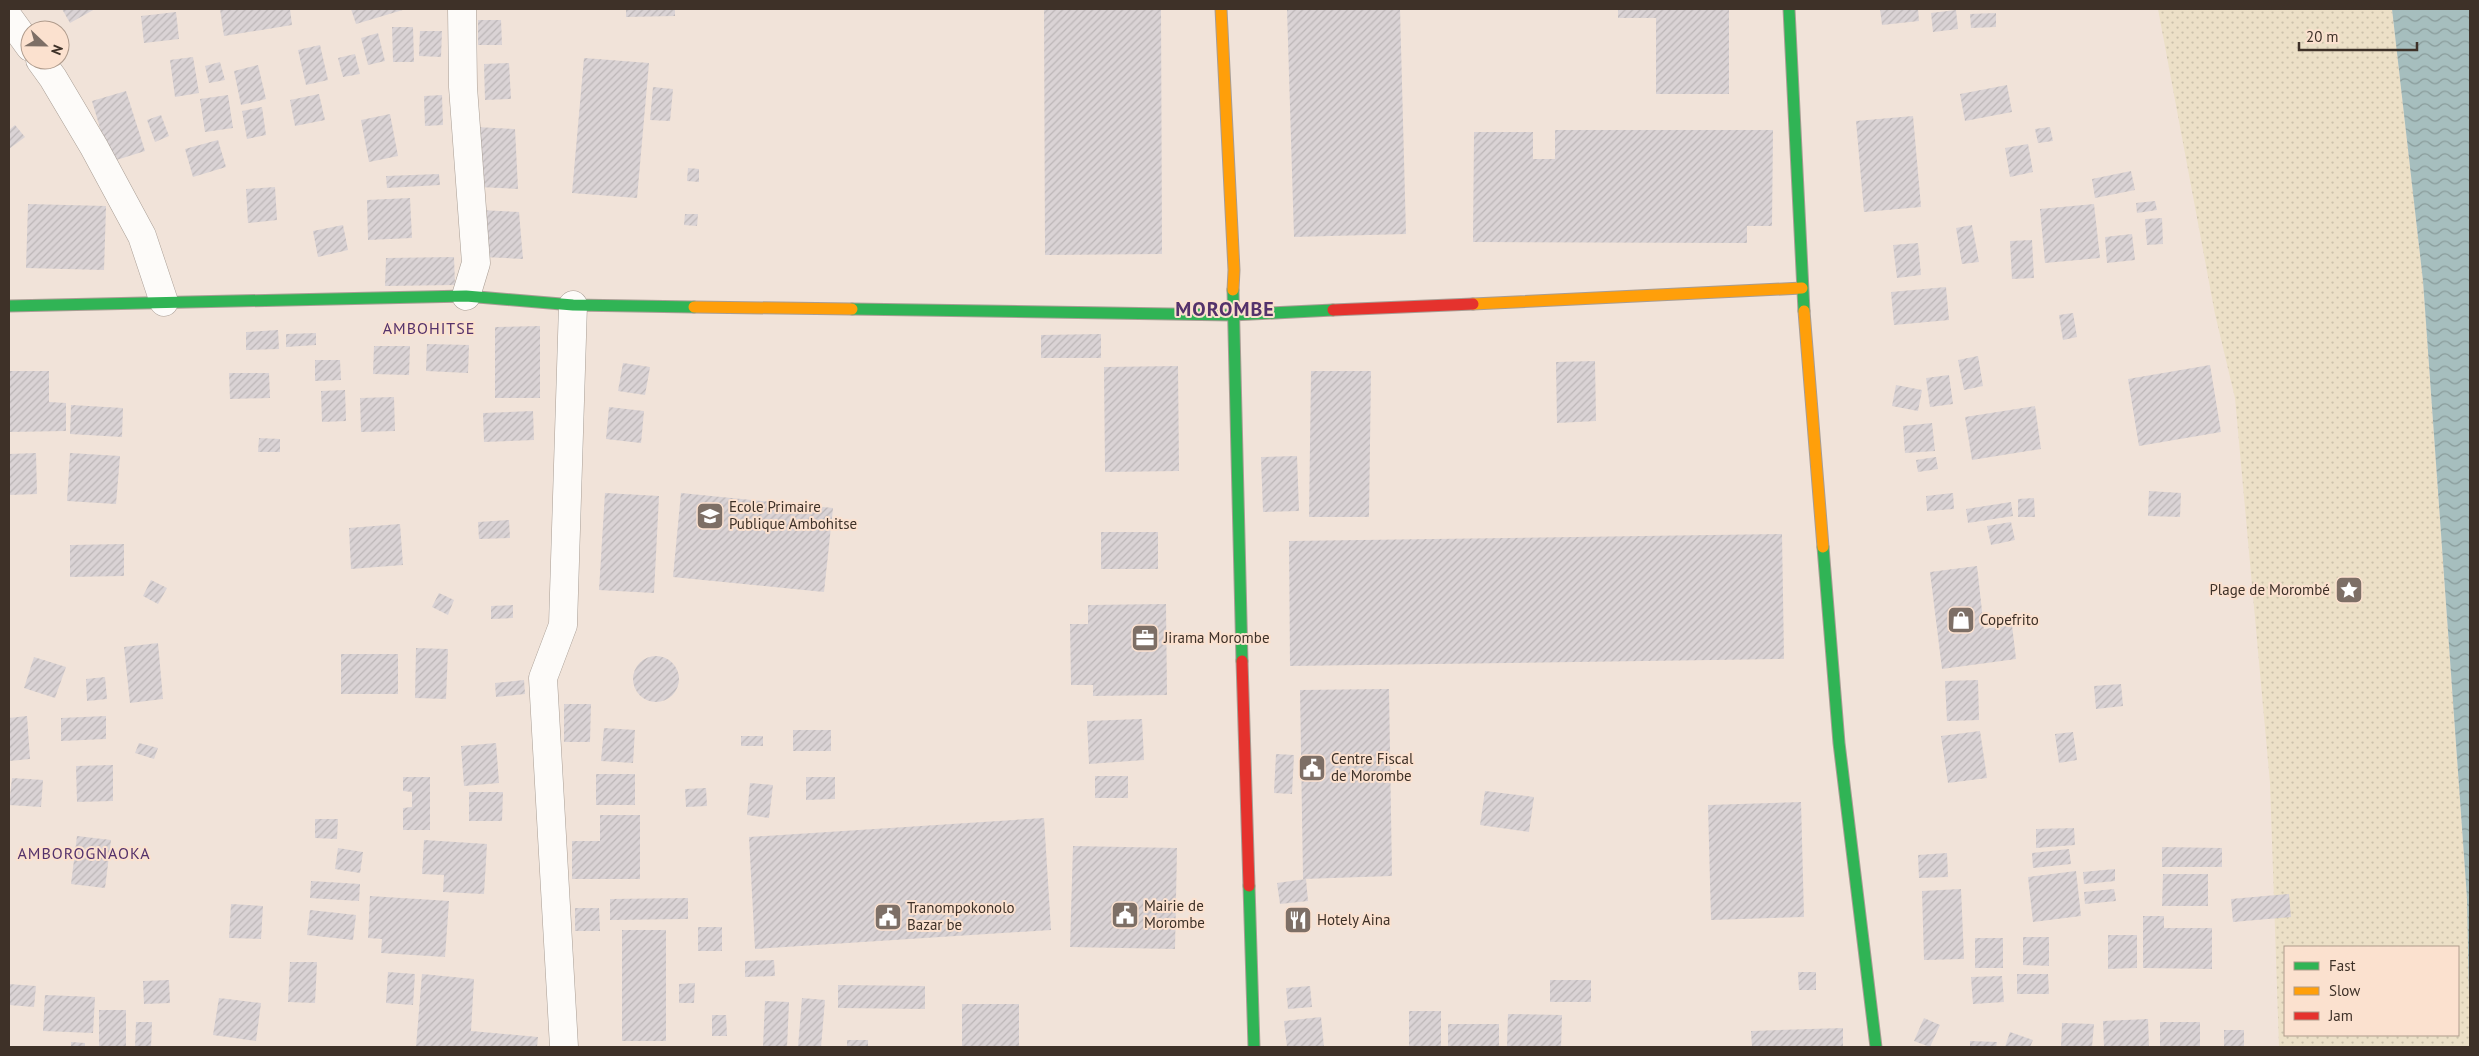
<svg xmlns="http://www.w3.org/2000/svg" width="2479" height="1056" viewBox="0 0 2479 1056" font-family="'PT Sans',sans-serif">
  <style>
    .sand { fill: url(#sand-dots); fill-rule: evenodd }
    .water { fill: url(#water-waves) }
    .building { fill: url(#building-hatch) }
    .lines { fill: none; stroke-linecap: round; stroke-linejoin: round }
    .street-casing { stroke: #a89d94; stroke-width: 29 }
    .fast-casing { stroke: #a89d94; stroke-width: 13 }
    .slow-casing { stroke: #a89d94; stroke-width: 13 }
    .jam-casing { stroke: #a89d94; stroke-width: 13 }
    .street { stroke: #fdfbf9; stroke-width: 28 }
    .fast { stroke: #30b455; stroke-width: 11 }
    .slow { stroke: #ff9f0a; stroke-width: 11 }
    .jam { stroke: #e5322d; stroke-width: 11 }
    .labels { text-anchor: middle; stroke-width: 4; stroke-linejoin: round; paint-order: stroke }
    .poi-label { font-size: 15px; fill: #3e3128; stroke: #fbe1cf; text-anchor: start }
    .neighbourhood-label { font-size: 16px; letter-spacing: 1px; fill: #54326b; stroke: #fbe1cf }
    .district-label { font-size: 20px; font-weight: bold; letter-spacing: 1px; fill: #54326b; stroke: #fbe1cf }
  </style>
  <defs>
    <pattern id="sand-dots" width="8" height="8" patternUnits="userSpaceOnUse" patternTransform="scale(1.25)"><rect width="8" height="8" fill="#ece0c7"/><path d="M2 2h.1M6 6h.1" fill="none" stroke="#cbc1ab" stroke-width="1.8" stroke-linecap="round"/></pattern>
    <pattern id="water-waves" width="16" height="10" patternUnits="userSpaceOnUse" patternTransform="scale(1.25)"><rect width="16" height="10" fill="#a6bebe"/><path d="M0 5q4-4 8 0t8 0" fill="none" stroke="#899b9a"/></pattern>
    <pattern id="building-hatch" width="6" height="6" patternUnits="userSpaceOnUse" patternTransform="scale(1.25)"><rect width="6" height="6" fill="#dad3d5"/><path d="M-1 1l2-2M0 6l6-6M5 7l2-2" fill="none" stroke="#bcb6b7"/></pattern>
  </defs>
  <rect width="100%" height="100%" fill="#f1e3d9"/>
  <path class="sand" d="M 2158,9 L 2392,9 L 2423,281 L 2467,898 L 2470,1047 L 2279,1047 L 2270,783 L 2235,398 L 2215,314 ZM 2285,947 L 2458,947 L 2458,1035 L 2285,1035 Z"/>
  <polygon class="water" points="2392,9 2470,9 2470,1047 2467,898 2423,281"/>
  <g class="building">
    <polygon points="62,9 95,9 70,23"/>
    <polygon points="220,9 290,9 292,25 224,36"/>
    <polygon points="351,9 406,9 356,24"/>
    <polygon points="626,9 675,9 675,16 626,17"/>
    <polygon points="1044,9 1161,9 1162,254 1045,255"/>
    <polygon points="1287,9 1400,9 1406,234 1294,237"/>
    <polygon points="1618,9 1729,9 1729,94 1656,94 1656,18 1618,18"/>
    <polygon points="1880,9 1918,9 1919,21 1882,25"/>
    <polygon points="1956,10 1958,29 1933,32 1931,13"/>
    <polygon points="176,12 179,39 144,43 141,16"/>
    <polygon points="1996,13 1996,27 1971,28 1970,14"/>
    <polygon points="478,20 501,20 502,45 478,45"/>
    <polygon points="392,27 413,27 414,62 393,62"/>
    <polygon points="420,31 442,31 441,57 419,56"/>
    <polygon points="378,33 385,61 368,65 361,38"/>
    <polygon points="320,45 328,80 306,85 298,50"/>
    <polygon points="355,54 360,74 343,77 338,58"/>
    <polygon points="193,57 199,93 175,97 170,60"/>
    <polygon points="584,58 649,63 637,198 572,193"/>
    <polygon points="220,62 225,80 209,83 205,66"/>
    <polygon points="509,63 511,99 485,100 484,64"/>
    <polygon points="258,65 266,99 241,105 234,71"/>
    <polygon points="2007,85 2012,112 1965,121 1960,94"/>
    <polygon points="653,87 673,89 670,121 650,120"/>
    <polygon points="126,91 145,151 110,162 92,101"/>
    <polygon points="319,94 325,120 295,126 290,100"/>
    <polygon points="228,95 233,128 205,132 200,99"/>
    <polygon points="442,95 443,125 425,126 424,96"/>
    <polygon points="262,107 266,135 247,139 242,111"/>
    <polygon points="390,114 398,156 369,162 361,120"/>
    <polygon points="161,115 169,136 155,142 147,120"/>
    <polygon points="1913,116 1921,207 1864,212 1856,121"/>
    <polygon points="15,125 25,137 9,149 9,130"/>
    <polygon points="476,127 515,129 518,189 479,187"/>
    <polygon points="2050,127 2053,141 2038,143 2035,129"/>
    <polygon points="1555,130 1773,130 1772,226 1747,226 1747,243 1473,242 1474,132 1533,132 1533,159 1555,159"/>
    <polygon points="218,140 226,167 193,177 185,149"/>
    <polygon points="2028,144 2033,172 2010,177 2005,148"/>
    <polygon points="688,168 699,169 699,182 687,181"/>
    <polygon points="2131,171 2135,190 2095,198 2092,179"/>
    <polygon points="439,174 440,185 387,188 386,176"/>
    <polygon points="275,187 277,220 248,223 246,189"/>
    <polygon points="410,198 412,238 368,240 367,200"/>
    <polygon points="2155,201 2157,210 2137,213 2136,203"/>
    <polygon points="28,204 106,206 104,270 26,268"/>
    <polygon points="2094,204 2100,258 2045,263 2040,209"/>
    <polygon points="480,210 519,212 523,259 484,257"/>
    <polygon points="685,214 698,214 697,226 684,225"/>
    <polygon points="2162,218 2163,244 2147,245 2145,219"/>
    <polygon points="343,225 348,250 318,257 313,231"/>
    <polygon points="1972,225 1979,262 1962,264 1956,228"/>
    <polygon points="2132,234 2135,260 2107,263 2105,237"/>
    <polygon points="2032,240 2034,278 2012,279 2010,241"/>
    <polygon points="1918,243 1921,275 1897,278 1893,245"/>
    <polygon points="454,257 455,285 385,286 386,258"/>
    <polygon points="1946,287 1949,320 1894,325 1891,292"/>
    <polygon points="2073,313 2077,337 2063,340 2059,315"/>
    <polygon points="540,326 540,398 495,398 495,327"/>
    <polygon points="278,330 279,349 246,350 246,332"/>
    <polygon points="316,333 316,345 286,347 286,334"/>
    <polygon points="1101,334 1101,358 1041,358 1041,335"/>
    <polygon points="427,344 469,345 468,373 426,371"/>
    <polygon points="374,346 410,346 409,375 373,374"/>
    <polygon points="1978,356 1983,386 1964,390 1958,360"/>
    <polygon points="315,360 340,360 341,380 315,381"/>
    <polygon points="1595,361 1596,421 1557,423 1556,362"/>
    <polygon points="623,363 650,367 645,395 618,391"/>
    <polygon points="2210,365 2221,432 2139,446 2128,379"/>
    <polygon points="1178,366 1179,471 1105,472 1104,367"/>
    <polygon points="9,371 49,371 49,402 66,403 66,431 9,432"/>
    <polygon points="1311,371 1371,371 1369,517 1309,517"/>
    <polygon points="229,373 269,373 270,398 230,399"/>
    <polygon points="1949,375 1953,404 1930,407 1926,378"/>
    <polygon points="1896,385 1922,390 1918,411 1892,406"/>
    <polygon points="345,390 346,421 322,422 321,391"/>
    <polygon points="394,397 395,431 361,432 360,398"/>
    <polygon points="71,405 123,408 122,437 70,434"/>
    <polygon points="2035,406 2041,449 1972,460 1965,417"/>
    <polygon points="609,407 644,411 641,443 606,439"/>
    <polygon points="533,411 534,440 484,442 483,413"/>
    <polygon points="1932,423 1935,451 1905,453 1903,426"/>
    <polygon points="259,438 280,439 280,452 258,452"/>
    <polygon points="36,453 37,494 9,495 9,454"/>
    <polygon points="70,453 120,456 116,504 67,501"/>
    <polygon points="1297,456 1299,511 1263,512 1261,457"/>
    <polygon points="1936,457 1938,469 1918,472 1916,460"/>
    <polygon points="2149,491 2181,493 2180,517 2148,516"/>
    <polygon points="605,493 659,496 654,593 599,590"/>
    <polygon points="681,493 833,508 824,592 673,577"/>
    <polygon points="1953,493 1954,509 1927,511 1926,496"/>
    <polygon points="2034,498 2035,517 2018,517 2018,499"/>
    <polygon points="2011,502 2013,516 1968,523 1966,509"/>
    <polygon points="509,520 510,538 479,539 478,522"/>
    <polygon points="2011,522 2015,540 1991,545 1987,526"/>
    <polygon points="400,524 403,565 351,569 349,528"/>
    <rect x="1101" y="532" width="57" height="37"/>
    <polygon points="1782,534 1784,659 1290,666 1289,541"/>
    <polygon points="124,544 124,576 70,577 70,545"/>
    <polygon points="1977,566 1984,629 2012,625 2016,659 1942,669 1930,572"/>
    <polygon points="151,580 167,588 158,604 143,596"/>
    <polygon points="439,593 454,600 448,615 432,607"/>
    <polygon points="1166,604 1167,695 1093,696 1093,685 1071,685 1070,624 1088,624 1088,605"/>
    <polygon points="513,605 513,618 491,619 491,606"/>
    <polygon points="158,643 163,699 130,703 124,647"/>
    <polygon points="416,648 448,649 446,699 415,698"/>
    <rect x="341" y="654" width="57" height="40"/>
    <circle cx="656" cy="679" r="23"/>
    <polygon points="34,657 66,667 55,698 24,688"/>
    <polygon points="105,677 107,699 87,701 86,679"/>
    <polygon points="524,680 525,694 496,697 495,683"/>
    <polygon points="1978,680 1979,720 1947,721 1945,681"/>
    <polygon points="2121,684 2123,706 2096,709 2094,686"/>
    <polygon points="1389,689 1392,876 1303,879 1300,690"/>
    <polygon points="564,704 591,704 590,742 564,742"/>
    <polygon points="27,716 30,759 9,761 9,718"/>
    <polygon points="106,716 106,739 61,741 61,718"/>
    <polygon points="1142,719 1144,760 1089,764 1087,721"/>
    <polygon points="604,728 635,730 633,763 601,761"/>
    <rect x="793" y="730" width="38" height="21"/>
    <polygon points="1980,731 1987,778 1948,783 1941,736"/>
    <polygon points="2073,732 2077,760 2059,763 2055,734"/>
    <rect x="741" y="736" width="22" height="10"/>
    <polygon points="139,743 158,748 154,759 135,753"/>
    <polygon points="496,743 499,783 464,786 461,746"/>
    <polygon points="1276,754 1294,755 1292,794 1274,793"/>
    <polygon points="113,765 113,801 77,802 76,766"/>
    <rect x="596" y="774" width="39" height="31"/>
    <rect x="1095" y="776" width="33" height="22"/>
    <polygon points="403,777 430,777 430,830 403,830 403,808 412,807 412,792 403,791"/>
    <polygon points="806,777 835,777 835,799 806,800"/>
    <polygon points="12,778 43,780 41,807 9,805"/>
    <polygon points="750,783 773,785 769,818 747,815"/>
    <polygon points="706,788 707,806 686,807 685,789"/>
    <polygon points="1485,791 1534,797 1529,832 1480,825"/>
    <polygon points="469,792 503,792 502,821 469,821"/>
    <polygon points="1801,802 1804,917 1711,920 1708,805"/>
    <polygon points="600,815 640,815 640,879 572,879 572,841 600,841"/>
    <polygon points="1044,818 1051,930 755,949 749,837"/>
    <polygon points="315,819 338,819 337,839 315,838"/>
    <polygon points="2074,828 2075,845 2036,848 2036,829"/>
    <polygon points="77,836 111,840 105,888 71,884"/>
    <polygon points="424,840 487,844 484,894 443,892 444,875 422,874"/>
    <polygon points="1073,846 1177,848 1175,949 1070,947"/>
    <polygon points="2162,847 2222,848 2222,867 2162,867"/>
    <polygon points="338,848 363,852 360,873 335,869"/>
    <polygon points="2069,849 2071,864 2033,868 2032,853"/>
    <polygon points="1947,853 1948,877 1919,878 1918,855"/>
    <polygon points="2115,869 2115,881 2084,884 2083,872"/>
    <polygon points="2076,871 2081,916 2033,922 2028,877"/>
    <polygon points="2163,874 2208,874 2208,906 2162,906"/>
    <polygon points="1306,879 1308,901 1280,904 1277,883"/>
    <polygon points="311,881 360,884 359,901 310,898"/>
    <polygon points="1961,889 1964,959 1924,960 1922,891"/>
    <polygon points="2114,889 2116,901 2085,904 2084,892"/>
    <polygon points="2289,894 2291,917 2233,922 2231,899"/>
    <polygon points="370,896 449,901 445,957 381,953 382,939 368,938"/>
    <polygon points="688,898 688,919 610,920 610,899"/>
    <polygon points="231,904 263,906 261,939 229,938"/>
    <polygon points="575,908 599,908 600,931 575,931"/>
    <polygon points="310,910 356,915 353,940 307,935"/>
    <polygon points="2143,916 2164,916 2164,928 2212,928 2212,969 2143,968"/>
    <rect x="698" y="927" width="24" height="24"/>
    <rect x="622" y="930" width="44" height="111"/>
    <polygon points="2108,935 2137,935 2137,968 2108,969"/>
    <polygon points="2023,937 2049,937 2049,966 2023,965"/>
    <rect x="1975" y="938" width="28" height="30"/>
    <polygon points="774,960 775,976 745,977 745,961"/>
    <polygon points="290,962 317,962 315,1003 288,1002"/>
    <polygon points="388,972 415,974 413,1005 386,1003"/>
    <polygon points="1798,972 1816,972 1816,990 1799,990"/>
    <polygon points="422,974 474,979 471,1031 538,1037 537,1047 416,1047"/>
    <polygon points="2017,974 2048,974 2049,994 2017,994"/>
    <polygon points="2002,976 2004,1002 1973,1004 1971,977"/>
    <polygon points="169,980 170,1003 144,1004 143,981"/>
    <rect x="1550" y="980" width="41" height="22"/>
    <polygon points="695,983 694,1003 679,1003 679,984"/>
    <polygon points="9,984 36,986 34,1007 9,1005"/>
    <polygon points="838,985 925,986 925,1009 838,1008"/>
    <polygon points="1310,986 1312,1007 1288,1009 1286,988"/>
    <polygon points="45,995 95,997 93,1033 43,1031"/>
    <polygon points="219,998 261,1003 256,1041 213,1035"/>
    <polygon points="802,998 825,1000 821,1047 798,1047"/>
    <polygon points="765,1001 789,1002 787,1047 763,1047"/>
    <rect x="962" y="1004" width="57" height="43"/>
    <rect x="99" y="1010" width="27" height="37"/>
    <rect x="1409" y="1011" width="32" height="36"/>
    <polygon points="1508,1014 1562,1015 1561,1047 1507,1047"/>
    <polygon points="712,1015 726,1015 727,1036 712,1036"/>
    <polygon points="1321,1017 1324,1047 1287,1047 1284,1021"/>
    <polygon points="1924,1018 1940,1025 1930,1047 1914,1041"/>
    <polygon points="2148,1019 2149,1047 2104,1047 2103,1021"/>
    <polygon points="136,1022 152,1022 151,1047 135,1047"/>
    <rect x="2160" y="1022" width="40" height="25"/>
    <polygon points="2062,1023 2094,1024 2092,1047 2061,1047"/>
    <rect x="1448" y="1024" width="51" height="23"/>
    <polygon points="1843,1028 1843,1047 1752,1047 1751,1031"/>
    <rect x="2224" y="1030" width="20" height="17"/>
    <polygon points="2010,1032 2033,1040 2030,1047 2005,1047"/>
    <rect x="847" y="1040" width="21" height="7"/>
    <polygon points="1970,1041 1997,1042 1996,1047 1970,1047"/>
    <polygon points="71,1042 85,1043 85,1047 71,1047"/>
  </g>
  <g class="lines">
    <g class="street-casing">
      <g id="street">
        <polyline points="462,9 463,87 476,263 466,296"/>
        <polyline points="9,18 30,47"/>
        <polyline points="40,60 53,78 94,147 142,236 164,302"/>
        <polyline points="564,1047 543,678 563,625 573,305"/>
      </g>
    </g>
    <g class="fast-casing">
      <g id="fast">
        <polyline points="1789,9 1804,311"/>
        <polyline points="1233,290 1242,661"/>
        <polyline points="9,306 466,296 573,305 694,307"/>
        <polyline points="852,309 1232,315 1333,310"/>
        <polyline points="1823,547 1839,743 1876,1047"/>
        <polyline points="1249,886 1254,1047"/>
      </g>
    </g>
    <g class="slow-casing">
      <g id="slow">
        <polyline points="1221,9 1234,270 1233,290"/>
        <polyline points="1473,304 1802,288"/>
        <polyline points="694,307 852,309"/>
        <polyline points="1804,311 1823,547"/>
      </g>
    </g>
    <g class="jam-casing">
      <g id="jam">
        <polyline points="1333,310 1473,304"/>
        <polyline points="1242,661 1249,886"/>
      </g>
    </g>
    <use href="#street" class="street"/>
    <use href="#fast" class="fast"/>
    <use href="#slow" class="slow"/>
    <use href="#jam" class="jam"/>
  </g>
  <defs>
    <g id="school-square" transform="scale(1.4375)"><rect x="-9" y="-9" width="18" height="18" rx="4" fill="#7d6f66" stroke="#fbe1cf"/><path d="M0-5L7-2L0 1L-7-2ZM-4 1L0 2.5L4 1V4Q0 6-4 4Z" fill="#fff"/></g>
    <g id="sight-square" transform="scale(1.4375)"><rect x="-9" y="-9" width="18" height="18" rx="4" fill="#7d6f66" stroke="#fbe1cf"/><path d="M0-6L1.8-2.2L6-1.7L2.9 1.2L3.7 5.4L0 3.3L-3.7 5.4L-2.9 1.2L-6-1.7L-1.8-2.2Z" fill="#fff"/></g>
    <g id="shop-square" transform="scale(1.4375)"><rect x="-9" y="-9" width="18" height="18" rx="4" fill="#7d6f66" stroke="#fbe1cf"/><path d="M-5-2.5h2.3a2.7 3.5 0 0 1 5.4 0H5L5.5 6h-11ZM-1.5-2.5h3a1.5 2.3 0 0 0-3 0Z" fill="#fff"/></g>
    <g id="office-square" transform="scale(1.4375)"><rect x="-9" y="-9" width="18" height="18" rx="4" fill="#7d6f66" stroke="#fbe1cf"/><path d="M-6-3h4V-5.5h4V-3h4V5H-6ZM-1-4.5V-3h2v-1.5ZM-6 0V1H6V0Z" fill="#fff"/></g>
    <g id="civic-square" transform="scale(1.4375)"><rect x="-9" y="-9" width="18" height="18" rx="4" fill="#7d6f66" stroke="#fbe1cf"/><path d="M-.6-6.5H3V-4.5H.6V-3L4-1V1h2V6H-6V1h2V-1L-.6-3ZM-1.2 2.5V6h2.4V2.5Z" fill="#fff"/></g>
    <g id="restaurant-square" transform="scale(1.4375)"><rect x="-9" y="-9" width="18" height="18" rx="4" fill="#7d6f66" stroke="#fbe1cf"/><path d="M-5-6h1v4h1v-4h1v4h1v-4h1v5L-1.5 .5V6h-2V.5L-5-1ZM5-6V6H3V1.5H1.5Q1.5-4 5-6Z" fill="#fff"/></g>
  </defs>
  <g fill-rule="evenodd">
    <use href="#school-square" x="710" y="516"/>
    <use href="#sight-square" x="2349" y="590"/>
    <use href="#shop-square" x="1961" y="620"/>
    <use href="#office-square" x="1145" y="638"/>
    <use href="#civic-square" x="1312" y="768"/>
    <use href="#civic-square" x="1125" y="915"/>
    <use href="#civic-square" x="888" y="917"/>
    <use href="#restaurant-square" x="1298" y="920"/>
  </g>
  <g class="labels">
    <g class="poi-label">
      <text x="729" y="512">Ecole Primaire<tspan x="729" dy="17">Publique Ambohitse</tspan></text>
      <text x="2330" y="595" text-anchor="end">Plage de Morombé</text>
      <text x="1980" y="625">Copefrito</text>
      <text x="1164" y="643">Jirama Morombe</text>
      <text x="1331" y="764">Centre Fiscal<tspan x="1331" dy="17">de Morombe</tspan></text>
      <text x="1144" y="911">Mairie de<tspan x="1144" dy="17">Morombe</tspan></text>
      <text x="907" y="913">Tranompokonolo<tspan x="907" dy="17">Bazar be</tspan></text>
      <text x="1317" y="925">Hotely Aina</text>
    </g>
    <g class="neighbourhood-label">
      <text x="429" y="334">AMBOHITSE</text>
      <text x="84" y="859">AMBOROGNAOKA</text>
    </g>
    <g class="district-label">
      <text x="1225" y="316">MOROMBE</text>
    </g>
  </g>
  <rect width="2479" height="1056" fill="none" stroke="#3e3128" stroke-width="20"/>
  <rect x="2284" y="946" width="175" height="90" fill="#fbe1cf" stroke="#af9b8c"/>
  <rect x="2294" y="962" width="25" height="8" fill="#30b455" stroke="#af9b8c"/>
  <text x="2329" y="971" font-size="15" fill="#3e3128">Fast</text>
  <rect x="2294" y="987" width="25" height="8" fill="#ff9f0a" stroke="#af9b8c"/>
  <text x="2329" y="996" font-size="15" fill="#3e3128">Slow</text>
  <rect x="2294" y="1012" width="25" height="8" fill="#e5322d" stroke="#af9b8c"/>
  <text x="2329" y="1021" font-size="15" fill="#3e3128">Jam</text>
  <g transform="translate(45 45) rotate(112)"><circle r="24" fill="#fbe1cf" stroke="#af9b8c"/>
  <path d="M0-4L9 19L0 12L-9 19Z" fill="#7d6f66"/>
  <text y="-8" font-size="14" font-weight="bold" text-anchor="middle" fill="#3e3128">N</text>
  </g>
  <path d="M2299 42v8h118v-8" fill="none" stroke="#3e3128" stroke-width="2.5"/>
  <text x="2306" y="42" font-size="15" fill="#3e3128" stroke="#fbe1cf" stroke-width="4" paint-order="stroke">20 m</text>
</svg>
